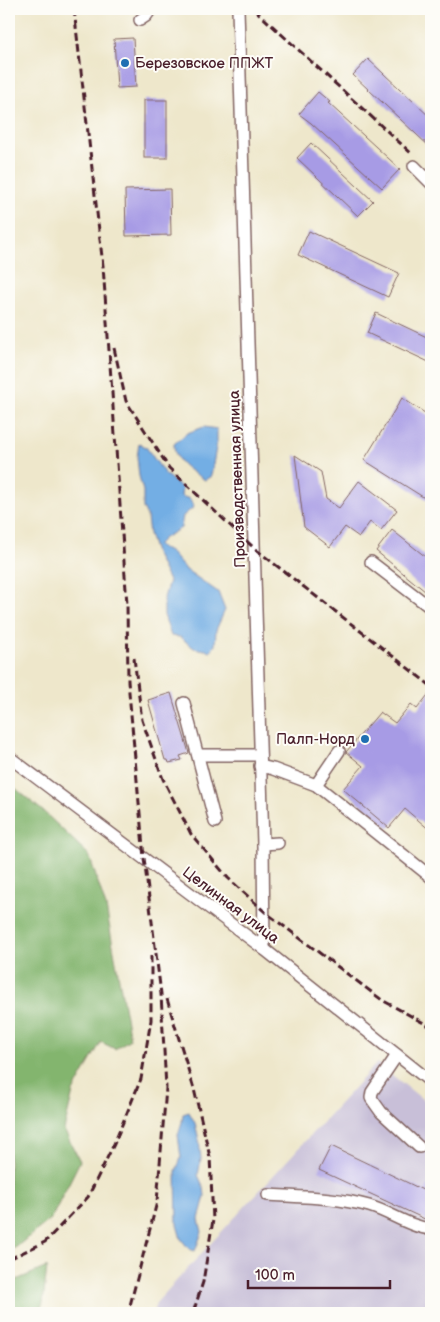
<svg xmlns="http://www.w3.org/2000/svg" width="440" height="1322" viewBox="0 0 440 1322" font-family="'Balsamiq Sans',sans-serif">
  <style>
    .industrial { fill: #c8bfd8 }
    .forest { fill: #83b56e; stroke: #666a4c }
    .water { fill: #73aee4; stroke: #5e6688 }
    .building { fill: #a79be5 }
    .lines { fill: none; stroke-linecap: round; stroke-linejoin: round }
    .minor-casing { stroke: #836563; stroke-width: 14 }
    .minor { stroke: #fff; stroke-width: 11 }
    .rail { stroke: #4a1f2b; stroke-width: 3; stroke-dasharray: 8 4; stroke-linecap: butt }
    .poi-dot { fill: #1f6fb2; stroke: #fdfcf7; stroke-width: 2 }
    .labels { text-anchor: middle; stroke-width: 4; stroke-linejoin: round; paint-order: stroke }
    .poi-label { font-size: 15px; fill: #4a1f2b; stroke: #fdfcf7; text-anchor: start }
    .street-label { font-size: 15px; fill: #4a1f2b; stroke: #fdfcf7 }
  </style>
  <rect width="100%" height="100%" fill="#fdfcf7"/>
  <filter id="ink" filterUnits="userSpaceOnUse"><feTurbulence type="fractalNoise" baseFrequency=".02" numOctaves="2"/><feDisplacementMap in="SourceGraphic" scale="10" xChannelSelector="R" yChannelSelector="G"/><feConvolveMatrix kernelMatrix="1 2 1 2 8 2 1 2 1" color-interpolation-filters="sRGB"/></filter>
  <filter id="wash" filterUnits="userSpaceOnUse"><feTurbulence type="fractalNoise" baseFrequency=".0096" numOctaves="4" result="noise"/><feDisplacementMap in="SourceGraphic" scale="20" xChannelSelector="R" yChannelSelector="G"/><feGaussianBlur stdDeviation="1.12" result="paint"/><feColorMatrix in="noise" values="0 0 0 0 0 0 0 0 0 0 0 0 0 0 0 0 0 1.4 0 .05"/><feComposite in="paint" operator="in"/></filter>
  <g filter="url(#wash)">
    <rect width="100%" height="100%" fill="#eee7cb"/>
    <polygon class="industrial" points="377,1063 431,1106 431,1313 153,1313 156,1303"/>
    <g class="forest">
      <polygon points="9,783 44,812 89,855 106,907 130,1039 115,1049 101,1042 73,1092 64,1130 80,1161 51,1219 15,1248 9,1249"/>
      <polygon points="47,1267 43,1303 38,1313 9,1313 9,1283"/>
    </g>
    <g class="water">
      <path d="M 204,427 L 217,429 L 217,442 L 211,476 L 205,480 C 191,471 174,463 174,444 L 187,433 Z"/>
      <polygon points="139,443 146,447 165,474 182,488 181,496 190,499 194,507 183,516 181,528 164,538 157,545 171,553 185,569 218,592 225,610 216,630 215,645 211,651 194,648 180,637 171,636 164,615 164,598 169,581 155,553 149,534 147,517 143,508 143,491 139,476 137,457"/>
      <polygon points="189,1112 195,1123 199,1140 201,1159 198,1175 204,1188 205,1196 199,1219 202,1232 195,1251 189,1249 181,1239 177,1225 176,1171 181,1158 178,1135 182,1122 183,1114"/>
    </g>
    <g id="blocks">
      <g class="building">
        <polygon points="133,38 136,87 117,88 114,39"/>
        <polygon points="368,59 431,118 431,148 353,75"/>
        <polygon points="318,92 330,102 328,103 400,169 382,188 311,123 299,114"/>
        <rect x="144" y="100" width="23" height="58"/>
        <polygon points="311,143 373,201 358,216 297,158"/>
        <polygon points="170,189 171,235 126,236 125,190"/>
        <polygon points="309,231 399,273 388,297 298,255"/>
        <polygon points="376,313 431,339 431,363 367,333"/>
        <polygon points="402,398 431,417 431,502 364,460"/>
        <polygon points="295,455 321,472 326,499 339,508 359,481 397,510 381,530 370,522 359,537 345,527 330,547 304,527"/>
        <polygon points="392,530 431,561 431,596 376,551"/>
        <polygon points="431,691 431,831 405,809 389,828 343,789 363,766 346,752 380,712 395,723 411,704 417,709"/>
        <polygon points="171,693 189,753 180,756 182,760 169,763 168,760 165,760 148,700"/>
        <polygon points="331,1146 425,1191 431,1179 431,1217 429,1221 319,1170"/>
      </g>
    </g>
  </g>
  <g filter="url(#ink)">
    <use href="#blocks" fill-opacity="0" stroke="#836563" stroke-width="1"/>
    <g class="lines">
      <g class="minor-casing">
        <g id="minor">
          <polyline points="238,9 263,844 264,949"/>
          <polyline points="140,20 146,16 151,9"/>
          <polyline points="414,166 431,183"/>
          <polyline points="371,562 431,608"/>
          <polyline points="184,703 215,822"/>
          <polyline points="198,755 260,755"/>
          <polyline points="9,757 264,949 431,1082"/>
          <polyline points="260,766 273,769 316,785 431,877"/>
          <polyline points="316,785 339,751"/>
          <polyline points="263,844 278,843"/>
          <polyline points="397,1055 372,1092 371,1098 381,1112 419,1147"/>
          <path d="M 268,1195 C 301,1197 336,1197 369,1206 C 390,1212 409,1227 431,1229"/>
        </g>
      </g>
      <use href="#minor" class="minor"/>
      <g class="rail">
        <polyline points="74,9 103,266 127,604 128,681 144,858 161,994 166,1088 157,1202 128,1313"/>
        <polyline points="254,9 412,154"/>
        <polyline points="114,348 126,401 169,468 254,548 431,686"/>
        <polyline points="134,658 142,720 163,779 191,834 228,878 265,912 382,1000 431,1027"/>
        <polyline points="167,999 194,1089 210,1157 213,1220 203,1282 193,1313"/>
        <polyline points="9,1259 45,1242 88,1197 114,1144 141,1079 151,1020 151,956"/>
      </g>
    </g>
  </g>
  <g class="poi-dot">
    <circle cx="125" cy="63" r="5"/>
    <circle cx="365" cy="739" r="5"/>
  </g>
  <g class="labels">
    <g class="poi-label">
      <text x="135" y="68">Березовское ППЖТ</text>
      <text x="355" y="744" text-anchor="end">Палп-Норд</text>
    </g>
    <g class="street-label">
      <text transform="translate(237 479) rotate(-92)" y="5">Производственная улица</text>
      <text transform="translate(231 905) rotate(37)" y="5">Целинная улица</text>
    </g>
  </g>
  <rect width="440" height="1322" fill="none" stroke="#fdfcf7" stroke-width="30"/>
  <path d="M248 1280v8h142v-8" fill="none" stroke="#4a1f2b" stroke-width="2.5"/>
  <text x="255" y="1280" font-size="15" fill="#4a1f2b" stroke="#fdfcf7" stroke-width="4" paint-order="stroke">100 m</text>
</svg>
